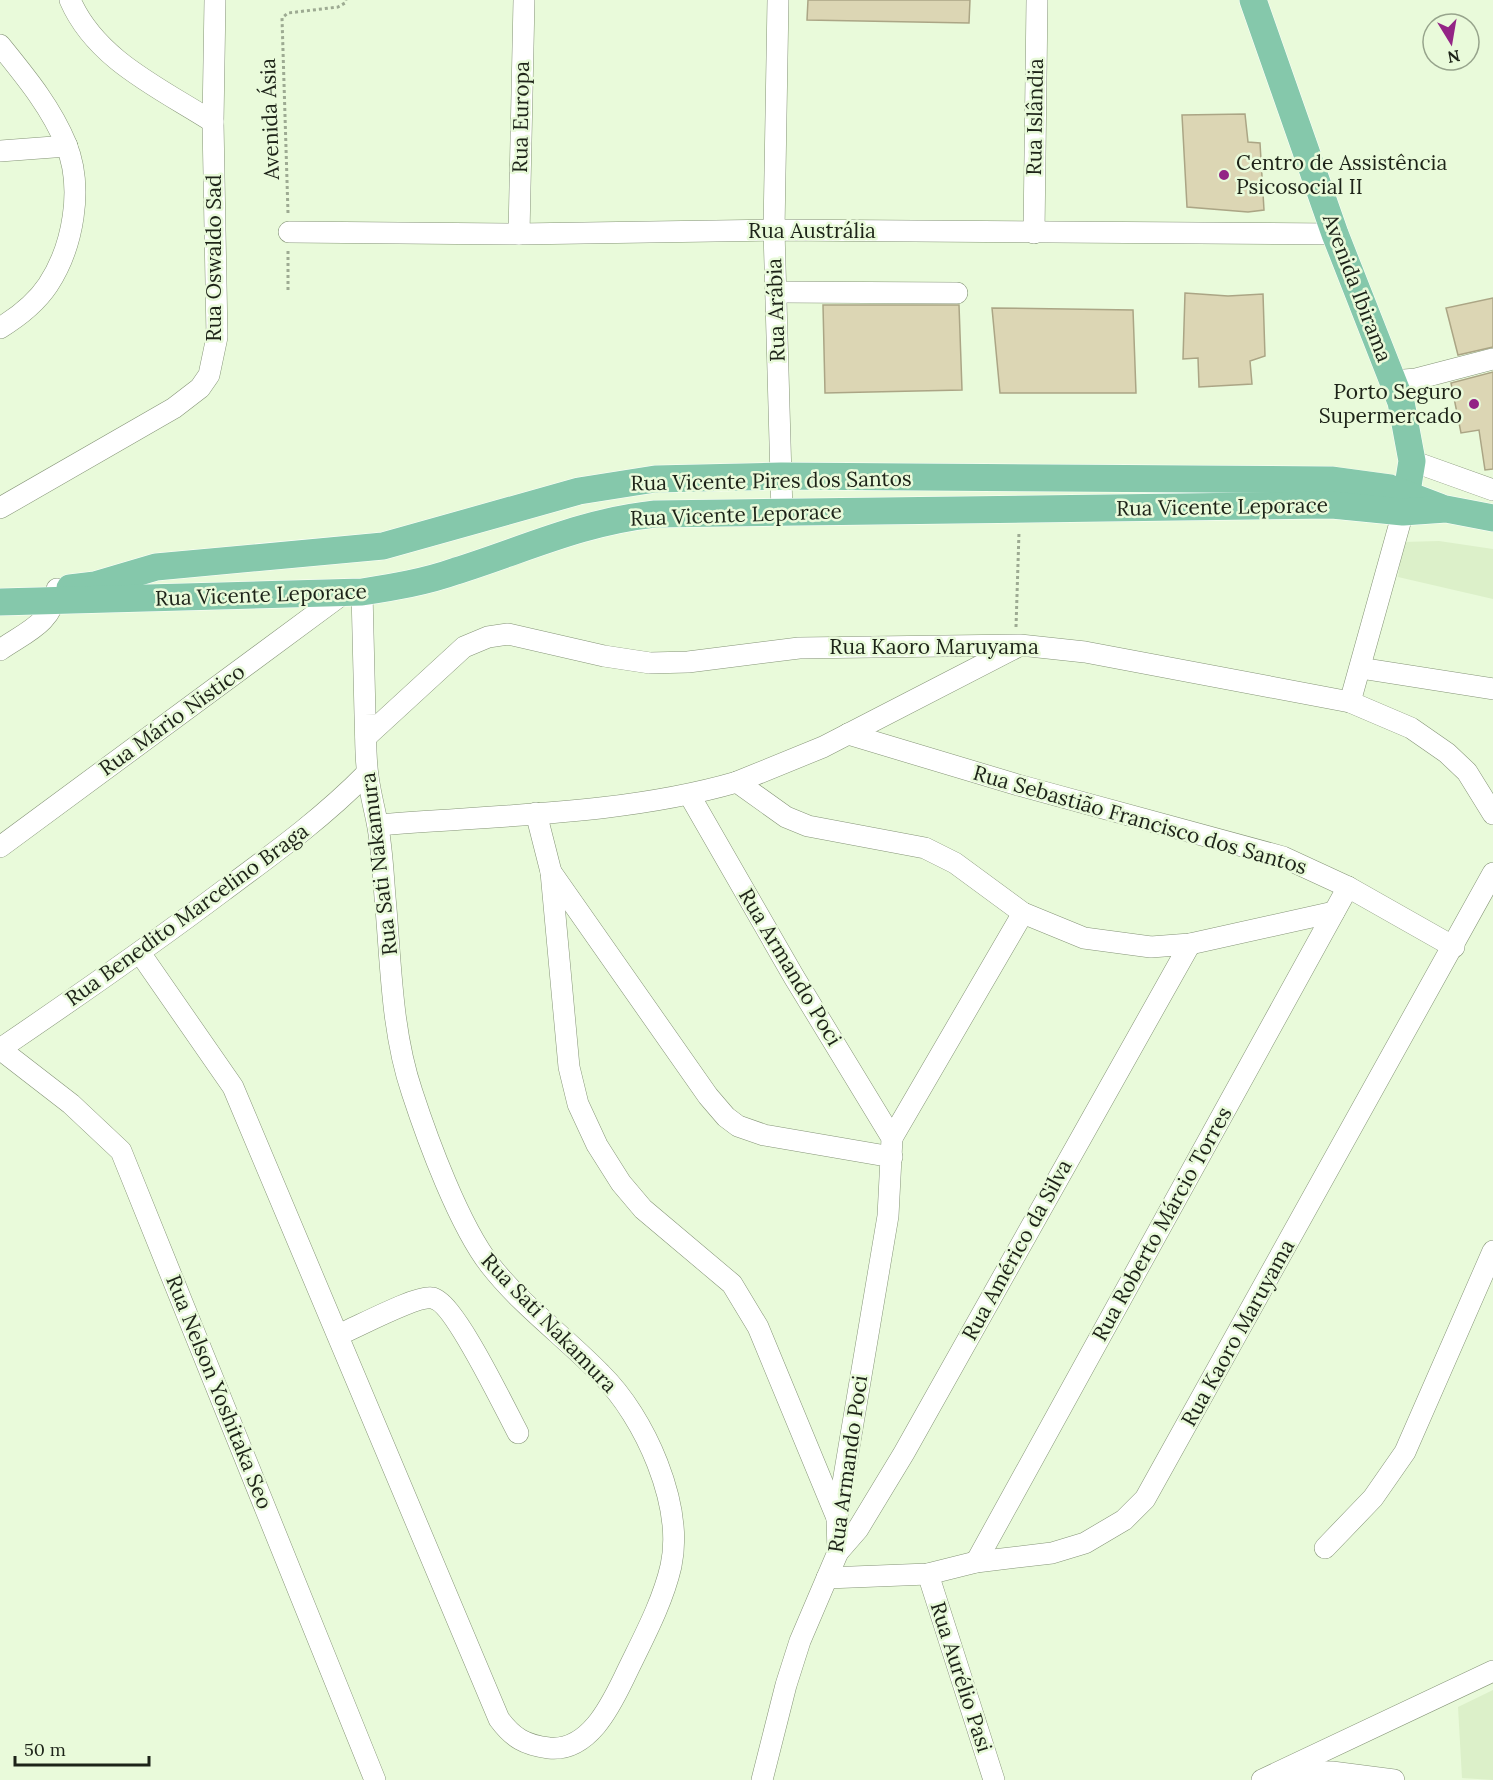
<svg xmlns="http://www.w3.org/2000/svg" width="1493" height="1780" viewBox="0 0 1493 1780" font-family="Lora,serif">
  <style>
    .built { fill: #dcf0c9 }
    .building { fill: #dcd6b4; stroke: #aba585; stroke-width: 1.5 }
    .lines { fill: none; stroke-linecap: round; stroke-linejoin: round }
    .minor-casing { stroke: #859477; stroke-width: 22 }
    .major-casing { stroke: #fff; stroke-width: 28 }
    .path { stroke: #9daa92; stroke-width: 3; stroke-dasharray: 3 3; stroke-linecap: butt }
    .minor { stroke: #fff; stroke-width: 21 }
    .major { stroke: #85c8ab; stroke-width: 27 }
    .poi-dot { fill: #932485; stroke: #e9fada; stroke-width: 2 }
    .labels { text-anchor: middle; stroke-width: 5; stroke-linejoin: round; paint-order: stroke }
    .street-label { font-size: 21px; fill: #1d2318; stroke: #e9fada }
    .poi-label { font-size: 21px; fill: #1d2318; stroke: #e9fada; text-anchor: start }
  </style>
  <rect width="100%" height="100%" fill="#e9fada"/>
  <g class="built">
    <polygon points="1439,541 1493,549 1493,599 1398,577 1403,542"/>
    <polygon points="1493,1690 1493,1780 1462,1778 1458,1707"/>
  </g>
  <g class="building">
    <polygon points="808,0 970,0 969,23 807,20"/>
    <polygon points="1245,114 1248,142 1260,143 1264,210 1248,212 1187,207 1182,115"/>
    <polygon points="1185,293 1228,296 1263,294 1265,356 1250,361 1252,384 1199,387 1198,358 1183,359"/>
    <polygon points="1493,298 1493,347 1458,355 1446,308"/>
    <polygon points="823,305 959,305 962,390 825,393"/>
    <polygon points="992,308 1133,310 1136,393 1000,393"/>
    <polygon points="1493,372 1493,469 1485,470 1479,430 1461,433 1451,383"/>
  </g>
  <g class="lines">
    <g class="minor-casing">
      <g id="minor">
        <path d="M 70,0 C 96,60 160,88 213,122"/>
        <polyline points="778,0 774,230 782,513"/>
        <path d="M 0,45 C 25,76 51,107 66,144 C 84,188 73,247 48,285 C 36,303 18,317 0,328"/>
        <polyline points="0,151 67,146"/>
        <polyline points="289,232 519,234 774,230 1335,234"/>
        <polyline points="1034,233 1037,0"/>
        <polyline points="519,234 524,0"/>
        <polyline points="776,292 957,293"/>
        <polyline points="1393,381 1416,379 1493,359"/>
        <polyline points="1412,461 1493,490"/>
        <polyline points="0,508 174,408 200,388 209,375 217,337 213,122 215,0"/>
        <path d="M 0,650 C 26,632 53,623 57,589"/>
        <polyline points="1360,668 1493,689"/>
        <polyline points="1350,702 1403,512"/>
        <polyline points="848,734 1018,785 1283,857 1348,887 1454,947"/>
        <polyline points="366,737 464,647 488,637 508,634 604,656 650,663 688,662 799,648 1020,645 1085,652 1350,702 1411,728 1447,753 1467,772 1493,814"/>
        <polyline points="737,782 823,747 1017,647"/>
        <polyline points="690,796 794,977 892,1138 888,1216 837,1518 838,1552 800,1641 786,1685 762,1780"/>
        <polyline points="536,813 551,872 569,1067 578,1104 597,1145 621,1183 643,1209 732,1284 758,1327 837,1518"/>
        <path d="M 378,825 C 496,815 623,815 737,782 L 786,817 L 808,826 L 925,848 L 955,863 L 1023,913 L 1084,938 L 1151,947 L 1190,944 L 1334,912"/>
        <polyline points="0,847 344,593"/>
        <polyline points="551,872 708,1096 726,1117 738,1126 764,1135 892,1157"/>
        <path d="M 140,953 L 233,1087 L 499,1719 C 513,1738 525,1745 549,1748 C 588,1752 610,1707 624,1678 C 641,1642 662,1605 671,1566 C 684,1505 645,1417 601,1374 C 565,1337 522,1306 490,1265 C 459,1225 428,1141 412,1092 C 391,1030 391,961 385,897 C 383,872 382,847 377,822 C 374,807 370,792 368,776 C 365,756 366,735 365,715 C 364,674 363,633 362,592"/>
        <polyline points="0,1049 71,1104 121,1151 375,1780"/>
        <path d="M 0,1049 C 75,998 150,946 223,891 C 273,854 323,818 367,773"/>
        <polyline points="892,1138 1023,913"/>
        <path d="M 338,1335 C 356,1328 416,1295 432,1298 C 454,1301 505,1409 518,1433"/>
        <polyline points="1325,1548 1373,1498 1405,1452 1493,1251"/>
        <polyline points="838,1552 858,1529 904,1453 1190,944"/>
        <polyline points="976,1562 1348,887"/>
        <polyline points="928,1574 994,1780"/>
        <polyline points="827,1578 928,1574 976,1562 1052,1553 1085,1543 1124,1520 1145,1499 1493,873"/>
        <polyline points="1287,1771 1332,1772 1394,1780"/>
        <polyline points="1262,1780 1493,1671"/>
      </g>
    </g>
    <g class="major-casing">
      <g id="major">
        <polyline points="1253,0 1335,234 1401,402 1412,461 1404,510"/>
        <polyline points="70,588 95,585 156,567 383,546 579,491 655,479 781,476 1331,480 1390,488 1440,507"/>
        <path d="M 0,602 L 362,592 C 394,587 425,582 456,571 C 526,549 581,522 655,514 L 1332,505 L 1403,512 L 1446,509 L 1493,518"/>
      </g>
    </g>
    <g class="path">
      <polyline points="288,213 282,18 288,13 338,7 345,3 346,0"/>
      <polyline points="288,290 288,250"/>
      <polyline points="1016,627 1019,532"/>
    </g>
    <use href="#minor" class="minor"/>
    <use href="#major" class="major"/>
  </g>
  <g class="poi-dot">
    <circle cx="1224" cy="175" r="6"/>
    <circle cx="1474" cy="404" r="6"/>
  </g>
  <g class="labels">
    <g class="street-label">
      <text transform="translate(521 117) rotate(-89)" y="7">Rua Europa</text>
      <text transform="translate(1035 117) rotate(-89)" y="7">Rua Islândia</text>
      <text transform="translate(270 119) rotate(-92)" y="7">Avenida Ásia</text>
      <text x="812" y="238">Rua Austrália</text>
      <text transform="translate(214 258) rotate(-90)" y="7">Rua Oswaldo Sad</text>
      <text transform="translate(1357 288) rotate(69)" y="7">Avenida Ibirama</text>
      <text transform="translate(776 310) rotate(-92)" y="7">Rua Arábia</text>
      <text transform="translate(771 481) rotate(-1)" y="7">Rua Vicente Pires dos Santos</text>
      <text transform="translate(1222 507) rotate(-1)" y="7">Rua Vicente Leporace</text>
      <text transform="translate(736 515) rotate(-2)" y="7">Rua Vicente Leporace</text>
      <text transform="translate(261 595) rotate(-2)" y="7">Rua Vicente Leporace</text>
      <text x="934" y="654">Rua Kaoro Maruyama</text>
      <text transform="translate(172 720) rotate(-36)" y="7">Rua Mário Nistico</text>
      <text transform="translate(1140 820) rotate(16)" y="7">Rua Sebastião Francisco dos Santos</text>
      <text transform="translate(379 864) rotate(-97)" y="7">Rua Sati Nakamura</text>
      <text transform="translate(187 915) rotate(-36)" y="7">Rua Benedito Marcelino Braga</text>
      <text transform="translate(790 967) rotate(59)" y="7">Rua Armando Poci</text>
      <text transform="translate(1162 1224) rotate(-61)" y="7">Rua Roberto Márcio Torres</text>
      <text transform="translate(1017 1250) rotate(-61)" y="7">Rua Américo da Silva</text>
      <text transform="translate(549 1323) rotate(46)" y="7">Rua Sati Nakamura</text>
      <text transform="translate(1238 1333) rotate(-61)" y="7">Rua Kaoro Maruyama</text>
      <text transform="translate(219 1392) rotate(68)" y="7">Rua Nelson Yoshitaka Seo</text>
      <text transform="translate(848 1464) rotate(-82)" y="7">Rua Armando Poci</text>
      <text transform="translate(961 1677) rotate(72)" y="7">Rua Aurélio Pasi</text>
    </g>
    <g class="poi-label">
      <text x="1236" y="170">Centro de Assistência<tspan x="1236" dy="24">Psicosocial II</tspan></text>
      <text x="1462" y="399" text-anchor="end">Porto Seguro<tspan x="1462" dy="24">Supermercado</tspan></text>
    </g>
  </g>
  <g transform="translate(1451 42) rotate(169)"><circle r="28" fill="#e9fada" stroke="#97a48c" stroke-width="1.5"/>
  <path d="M0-4.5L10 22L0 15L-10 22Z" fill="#932485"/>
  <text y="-9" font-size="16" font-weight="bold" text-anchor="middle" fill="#1d2318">N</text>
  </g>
  <path d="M15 1756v9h134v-9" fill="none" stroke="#1d2318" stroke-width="3"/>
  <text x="24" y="1756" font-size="18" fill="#1d2318" stroke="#e9fada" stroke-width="4.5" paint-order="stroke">50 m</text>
</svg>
